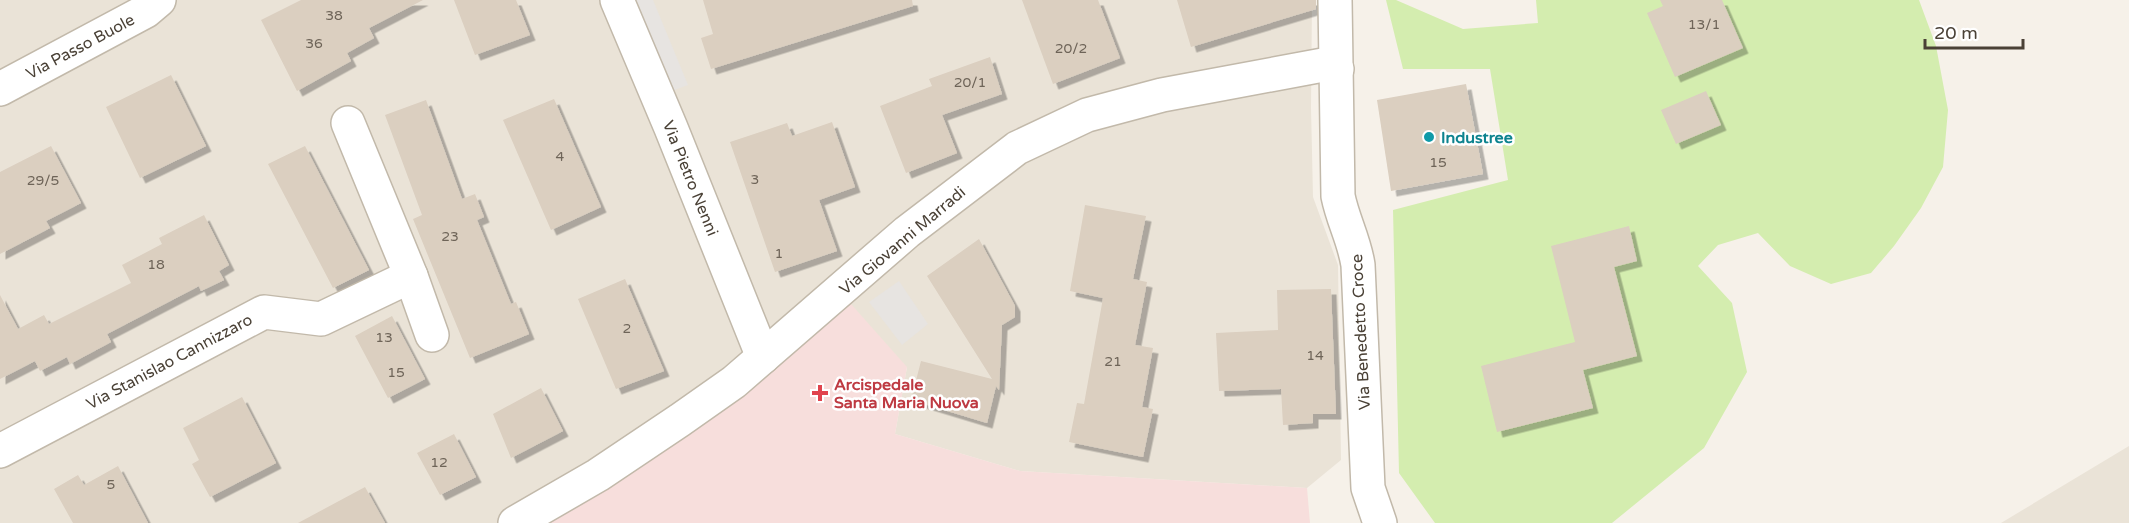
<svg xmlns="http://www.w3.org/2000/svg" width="2129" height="523" viewBox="0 0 2129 523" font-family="'Varela Round',sans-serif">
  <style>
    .residential { fill: #eae3d7 }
    .medical { fill: #f7dedc }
    .green { fill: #d4edaf }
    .parking { fill: #e7e4e1 }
    .building { fill: #dbcfc0; filter: url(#shadow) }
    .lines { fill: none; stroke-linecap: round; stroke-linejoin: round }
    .minor-casing { stroke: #c2b9aa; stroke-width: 36 }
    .minor { stroke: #fff; stroke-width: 33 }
    .culture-dot { fill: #0f9aa8; stroke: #fff; stroke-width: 2 }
    .health-dot { fill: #e0444e; stroke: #fff; stroke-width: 2 }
    .labels { text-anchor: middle; stroke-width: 5; stroke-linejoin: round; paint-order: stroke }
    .number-label { font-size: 14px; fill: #6e6458 }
    .street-label { font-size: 16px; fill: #4a4136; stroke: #fff }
    .culture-label { font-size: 16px; font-weight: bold; fill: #0d838f; stroke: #fff; text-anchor: start }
    .health-label { font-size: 16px; font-weight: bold; fill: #be3a42; stroke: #fff; text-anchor: start }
  </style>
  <defs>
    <filter id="shadow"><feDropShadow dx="5.5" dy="5.5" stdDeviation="0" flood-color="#0004"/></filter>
  </defs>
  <rect width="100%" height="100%" fill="#f6f1e9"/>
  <g class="residential">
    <polygon points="0,0 1312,0 1311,108 1313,197 1338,265 1341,460 1307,488 1020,471 895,434 907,367 704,418 641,466 538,523 0,523"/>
    <polygon points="2129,446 2129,523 2001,523"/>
  </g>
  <polygon class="medical" points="851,304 907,367 895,434 1020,471 1307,488 1310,523 538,523 641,466"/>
  <polygon class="green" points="1386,0 1396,0 1463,29 1538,23 1536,0 1919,0 1936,46 1948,110 1943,167 1921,208 1894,246 1871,273 1831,284 1790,266 1758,233 1718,245 1698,266 1732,303 1747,372 1704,448 1612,523 1435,523 1399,473 1393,210 1508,180 1490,69 1403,69"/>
  <g class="parking">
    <polygon points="617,0 653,0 688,85 658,96"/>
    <polygon points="899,281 928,324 902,345 869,302"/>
  </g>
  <g class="building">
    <polygon points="301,0 423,0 369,28 374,38 347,53 351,61 297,91 261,20"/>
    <polygon points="454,0 516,0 530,35 475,55"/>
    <polygon points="703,0 912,0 913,6 711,69 701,38 713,34"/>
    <polygon points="1022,0 1098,0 1120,58 1053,84"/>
    <polygon points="1177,0 1316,0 1316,9 1191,47"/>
    <polygon points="1660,0 1722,0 1743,48 1675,77 1647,13 1663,6"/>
    <polygon points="990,57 1002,94 942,115 957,153 906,173 880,106 932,86 929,79"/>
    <polygon points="171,75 206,146 140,178 106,107"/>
    <polygon points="1466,84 1483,174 1391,191 1377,100"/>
    <polygon points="1706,91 1721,125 1676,144 1661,110"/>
    <polygon points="554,99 601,207 551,230 503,120"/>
    <polygon points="426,100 462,199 475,194 484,217 477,220 511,304 516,302 529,334 470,358 413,219 422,215 385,115"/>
    <polygon points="832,122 855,187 819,200 837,251 775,272 730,142 787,123 792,136"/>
    <polygon points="51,146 81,203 46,221 50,228 0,254 0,172"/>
    <polygon points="305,146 369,270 333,288 268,164"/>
    <polygon points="1085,205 1146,216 1133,279 1147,282 1135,345 1153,348 1142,407 1153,409 1143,457 1069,442 1077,403 1084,404 1103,298 1070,291"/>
    <polygon points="204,215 229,265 219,271 224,280 201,291 199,286 107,334 111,342 70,364 67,357 40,371 35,361 0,379 0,295 18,329 44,315 49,324 131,283 122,265 162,244 159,238"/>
    <polygon points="1629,226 1637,261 1614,267 1637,356 1583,370 1593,408 1497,432 1481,366 1575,342 1551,246"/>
    <polygon points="979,239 1015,306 1015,317 1002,325 999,390 996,386 987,423 911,400 921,361 992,379 927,276"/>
    <polygon points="625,279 664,371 616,389 578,299"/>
    <polygon points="1331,289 1336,414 1313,414 1313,423 1283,425 1281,389 1219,391 1216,333 1278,330 1277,290"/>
    <polygon points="392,316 425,379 388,398 355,336"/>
    <polygon points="541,388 563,431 511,458 493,414"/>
    <polygon points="242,397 276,463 210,497 192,464 199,460 183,428"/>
    <polygon points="454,434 476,477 440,495 417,453"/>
    <polygon points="118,466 148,523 73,523 54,489 78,475 84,485"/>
    <polygon points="365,487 385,523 298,523"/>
  </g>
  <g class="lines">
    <g class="minor-casing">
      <g id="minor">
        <polyline points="617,0 671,128 763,357"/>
        <path d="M 1335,0 L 1338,196 C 1343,221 1354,239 1358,265 L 1368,488 L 1380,523"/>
        <polyline points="0,89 146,11 159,0"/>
        <polyline points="348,123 411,276 432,335"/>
        <polyline points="0,451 264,312 321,319 411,276"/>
        <polyline points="515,523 598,475 680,420 734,382 907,232 1017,148 1087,115 1162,95 1323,65 1337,69"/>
      </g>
    </g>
    <use href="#minor" class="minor"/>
  </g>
  <circle class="culture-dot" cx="1429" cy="137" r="6"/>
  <path class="health-dot" d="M817 384h6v6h6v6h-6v6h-6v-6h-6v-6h6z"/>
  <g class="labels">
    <g class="number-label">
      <text x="334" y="20">38</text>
      <text x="1704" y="29">13/1</text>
      <text x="314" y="48">36</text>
      <text x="1071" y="53">20/2</text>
      <text x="970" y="87">20/1</text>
      <text x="560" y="161">4</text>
      <text x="1438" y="167">15</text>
      <text x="755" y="184">3</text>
      <text x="43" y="185">29/5</text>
      <text x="450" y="241">23</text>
      <text x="779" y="258">1</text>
      <text x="156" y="269">18</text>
      <text x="627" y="333">2</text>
      <text x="384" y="342">13</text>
      <text x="1315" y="360">14</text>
      <text x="1113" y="366">21</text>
      <text x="396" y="377">15</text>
      <text x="439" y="467">12</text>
      <text x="111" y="489">5</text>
    </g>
    <g class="street-label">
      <text transform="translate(80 46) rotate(-28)" y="6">Via Passo Buole</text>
      <text transform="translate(691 178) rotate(68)" y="6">Via Pietro Nenni</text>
      <text transform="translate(902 240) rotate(-40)" y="6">Via Giovanni Marradi</text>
      <text transform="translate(1360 332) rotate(-93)" y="6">Via Benedetto Croce</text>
      <text transform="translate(169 361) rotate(-28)" y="6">Via Stanislao Cannizzaro</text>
    </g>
    <g class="culture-label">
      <text x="1441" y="143">Industree</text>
    </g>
    <g class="health-label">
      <text x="834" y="390">Arcispedale<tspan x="834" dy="18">Santa Maria Nuova</tspan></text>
    </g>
  </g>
  <path d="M1925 39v9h98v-9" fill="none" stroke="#4a4136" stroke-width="3"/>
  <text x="1934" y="39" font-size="18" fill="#4a4136" stroke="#ffffff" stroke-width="4.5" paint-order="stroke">20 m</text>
</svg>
